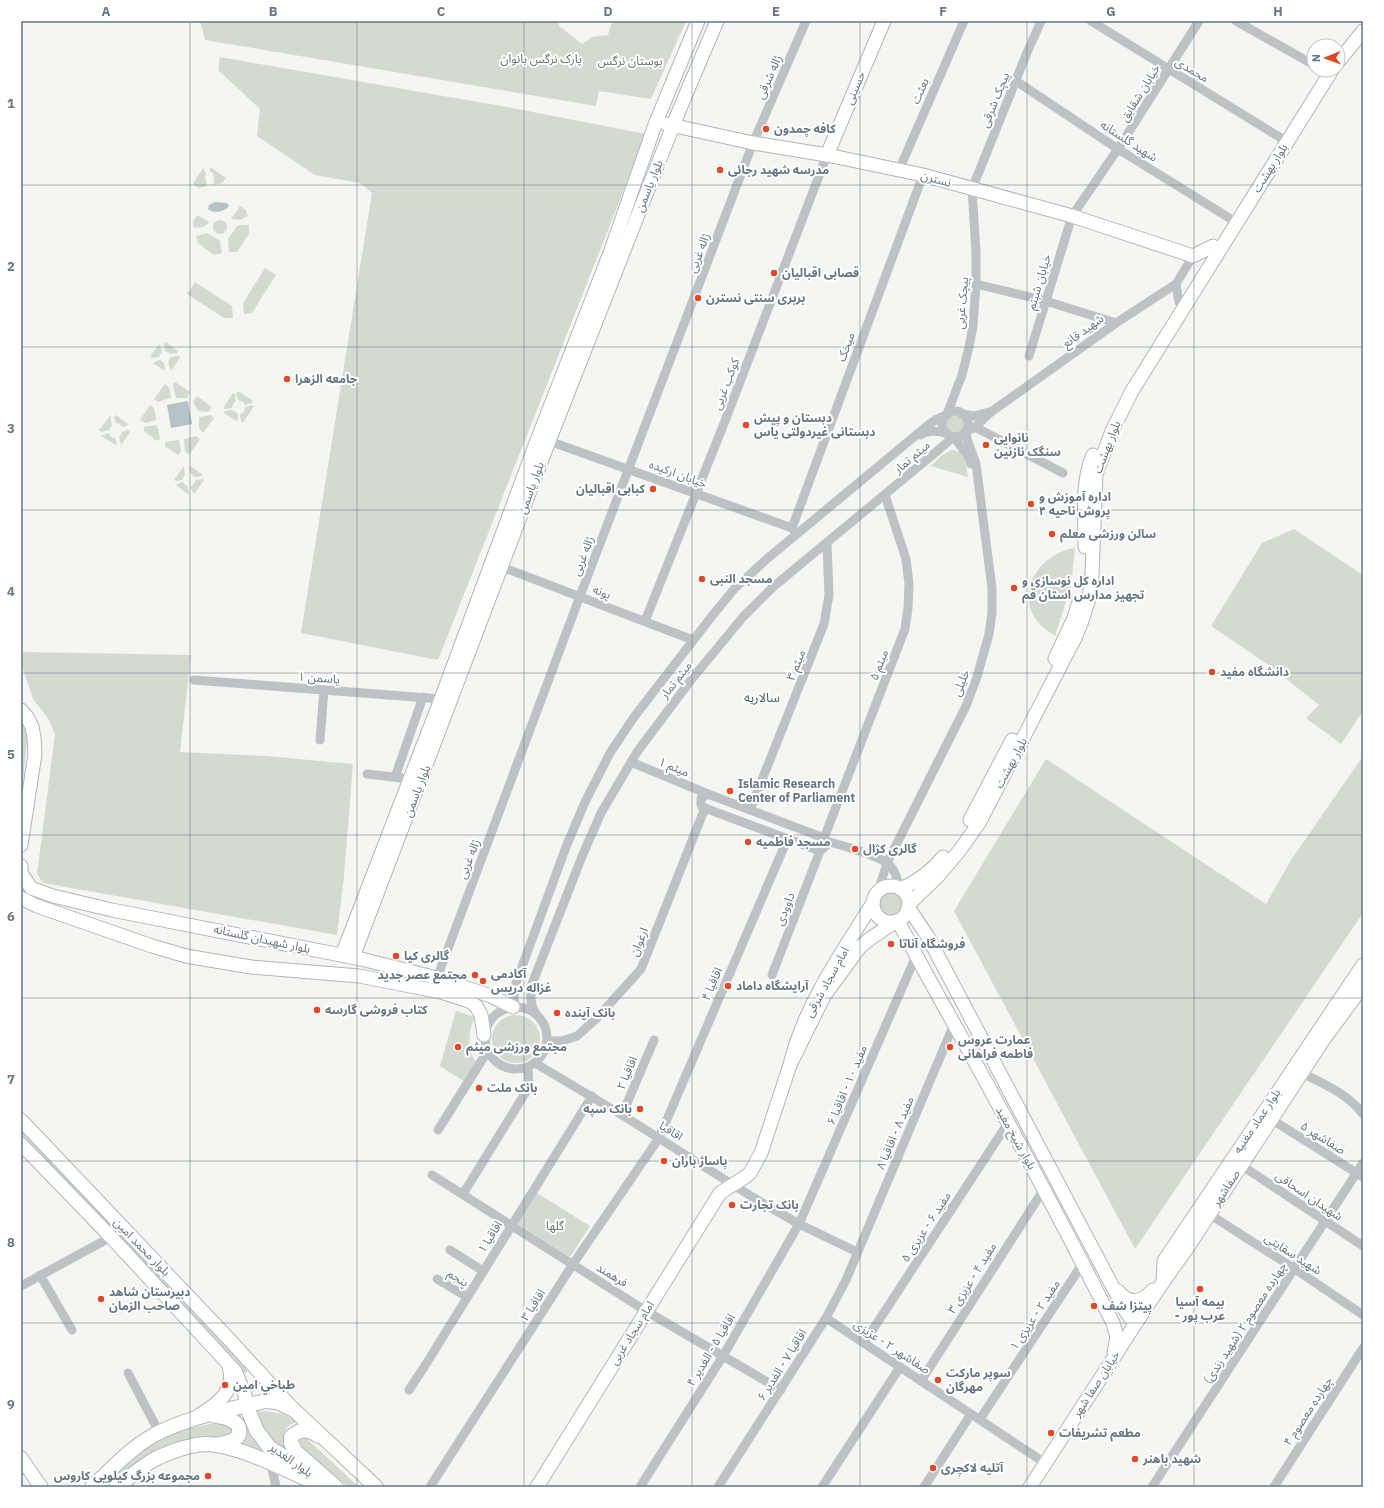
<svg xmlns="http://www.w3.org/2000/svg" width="1384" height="1508" viewBox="0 0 1384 1508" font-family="'IBM Plex Sans','Noto Sans Arabic',sans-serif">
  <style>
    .green { fill: #d5dad1 }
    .water { fill: #b5c2c6 }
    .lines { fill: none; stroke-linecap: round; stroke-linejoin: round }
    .secondary-casing { stroke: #b0b6ba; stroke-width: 15 }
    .primary-casing { stroke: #b1b6b9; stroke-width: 16 }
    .street { stroke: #bec2c5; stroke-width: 9 }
    .secondary { stroke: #fff; stroke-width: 13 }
    .primary { stroke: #fff; stroke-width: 14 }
    .grid { fill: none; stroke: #647782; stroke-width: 1; stroke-opacity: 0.55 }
    .poi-dot { fill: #e04827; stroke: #fff; stroke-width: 1.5 }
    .labels { text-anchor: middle; stroke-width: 4; stroke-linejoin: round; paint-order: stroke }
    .park-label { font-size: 12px; fill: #697963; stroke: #fff }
    .street-label { font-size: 12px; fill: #647782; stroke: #fff }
    .poi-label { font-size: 12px; font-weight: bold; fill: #647782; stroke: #fff; text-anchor: start }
    .neighbourhood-label { font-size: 13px; fill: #525f67; stroke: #fff }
    .neatline { fill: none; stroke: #647782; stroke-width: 1.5 }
    .grid-label { font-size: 13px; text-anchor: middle; font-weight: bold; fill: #647782 }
  </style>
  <rect width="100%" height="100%" fill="#f5f5f1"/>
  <g class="green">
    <polygon points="200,21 559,21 559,26 582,44 592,37 608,35 611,24 617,21 686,21 651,99 599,91 596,106 205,40"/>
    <polygon points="220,57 501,106 646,134 438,660 301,633 372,193 360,183 315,175 257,136 260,109 218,70"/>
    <polygon points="210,167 226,178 222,183 214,185 213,173 210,172"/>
    <polygon points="203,168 206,173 205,178 207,186 198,188 193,184"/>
    <polygon points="240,206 246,210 248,216 240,220 231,219"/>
    <path d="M 197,215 L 209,222 C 205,228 200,227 194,228 L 193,222 Z"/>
    <circle cx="220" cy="227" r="7"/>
    <polygon points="238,225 249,225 249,234 237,252 229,252 228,239"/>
    <polygon points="207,233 220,241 222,253 214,255 198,243 196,236"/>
    <polygon points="265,268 276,275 252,313 244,314 243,303"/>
    <polygon points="195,282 232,306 233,318 224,318 187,294"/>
    <polygon points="166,342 178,351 177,353 171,354 165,351 164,344"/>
    <polygon points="159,344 162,351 159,357 152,358 150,357"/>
    <polygon points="179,356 180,357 172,370 170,369 168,362 171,357"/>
    <polygon points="160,360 164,363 165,371 153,363"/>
    <polygon points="175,382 190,392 187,398 176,398 173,385"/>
    <polygon points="165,384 169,387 171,398 158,402 154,399"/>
    <polygon points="238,391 253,401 252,403 245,405 243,402 238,400 236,394"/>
    <polygon points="233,393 235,394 236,401 233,404 232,408 224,409 223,408"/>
    <polygon points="197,396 212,407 208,412 198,411 193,402"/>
    <polygon points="150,405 154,408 156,420 146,423 140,420"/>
    <polygon points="252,405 254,406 243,423 241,421 240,414 244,412 245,407"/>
    <polygon points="232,410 238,414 238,422 224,413 225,411"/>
    <circle cx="955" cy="424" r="9"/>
    <polygon points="116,415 128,424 127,426 122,427 120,424 116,423 114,417"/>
    <polygon points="211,415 214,418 203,433 199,428 199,417"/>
    <polygon points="110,416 112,425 109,430 101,432 99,430"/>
    <polygon points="157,425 160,439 157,441 144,431 144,427"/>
    <polygon points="128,430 130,432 121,445 119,437 121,435 122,432"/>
    <polygon points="109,433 111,437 115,438 117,443 116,445 101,436"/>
    <polygon points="196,436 200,439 189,455 185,451 184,439"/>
    <polygon points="179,440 181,451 178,455 165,446 165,442"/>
    <path d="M 951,450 C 966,450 966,465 968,477 L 931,466 L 941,456 Z"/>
    <polygon points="189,465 203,475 202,476 195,477 190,473"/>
    <polygon points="183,467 184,468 185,474 182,480 176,481 174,480"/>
    <polygon points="203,479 204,480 194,494 190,487 194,484 196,480"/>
    <polygon points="182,482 188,487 189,495 176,485"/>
    <polygon points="1294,529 1363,575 1363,711 1341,744 1306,718 1319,705 1270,666 1211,626 1262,543"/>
    <path d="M 1075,548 L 1071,586 L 1055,636 C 1048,631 1039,625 1035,618 C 1015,587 1044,552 1075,548 Z"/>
    <polygon points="23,652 191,655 180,752 266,756 353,764 344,876 337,935 43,883 37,874 55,734 48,718 33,699 23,669"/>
    <polygon points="21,719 28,733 21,798"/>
    <polygon points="1363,756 1363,913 1135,1249 954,911 1046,759 1266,904 1291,860"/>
    <circle cx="891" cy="904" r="13"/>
    <path d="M 456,1011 L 475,1017 C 468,1031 466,1050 477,1063 L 465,1082 L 440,1066 Z"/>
    <circle cx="516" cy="1039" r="24"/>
    <polygon points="21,1130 229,1348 247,1369 247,1372 242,1374 21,1139"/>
    <polygon points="537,1193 590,1226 570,1257 518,1224"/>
    <path d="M 266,1411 L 283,1414 L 298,1422 C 293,1423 290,1424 287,1428 C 276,1440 293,1452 300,1460 L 278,1446 L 265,1434 L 255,1412 Z"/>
    <polygon points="240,1415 252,1438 272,1459 236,1444 229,1417"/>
    <path d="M 224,1422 L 230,1423 L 234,1431 L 224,1438 L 200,1438 L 172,1443 L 141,1459 L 106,1487 L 98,1487 C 111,1476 124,1463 138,1453 C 163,1436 193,1425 224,1422 Z"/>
    <polygon points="297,1436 304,1436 359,1487 348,1487 301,1450 297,1446"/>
  </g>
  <g class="water">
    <path d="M 215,202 L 227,203 L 229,206 C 224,212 214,214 208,209 L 209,205 Z"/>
    <polygon points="188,401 192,424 171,428 167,405"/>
  </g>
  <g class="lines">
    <g class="secondary-casing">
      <g id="secondary">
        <polyline points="1338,62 1363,31"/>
        <polyline points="666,124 753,143 827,155 923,175 1072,216 1193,256 1213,246"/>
        <polyline points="827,155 884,21"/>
        <path d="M 1085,547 C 1085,518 1081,482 1093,455"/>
        <polyline points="1055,659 1074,618 1079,602"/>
        <polyline points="21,710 27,717 32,727 34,737 35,754 21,845"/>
        <polyline points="970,820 1012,740"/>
        <polyline points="21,866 21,873 31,888 53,896 112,910 361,959 437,978 491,996 513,1007"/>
        <circle cx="891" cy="904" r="18"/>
        <path d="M 901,889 C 918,881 931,872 943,857"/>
        <polyline points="21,898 37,906 152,946 186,956 251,967 359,976 441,992 469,1001 476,1006 481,1015 484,1035"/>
        <path d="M 873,903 C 841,954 804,1006 790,1065 L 824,996 L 860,947 L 871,938 L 896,921"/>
        <polyline points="909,904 938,876 960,850 979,823 1075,638 1082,621 1089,598 1092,575 1096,474 1112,431 1132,391 1332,70"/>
        <polyline points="908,907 928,937 1125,1310 1134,1323"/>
        <path d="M 898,921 C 916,956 935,990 954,1024 C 1009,1123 1062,1222 1113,1323 L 1117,1337 L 1114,1352"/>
        <polyline points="342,955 441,699 536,443 610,253 656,122 698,21"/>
        <polyline points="353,957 549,441 678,113 717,21"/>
        <polyline points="21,1120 227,1337 294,1410"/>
        <polyline points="21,1144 111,1237 235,1371 245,1395 246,1405"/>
        <polyline points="1163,1281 1164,1261 1363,965"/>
        <path d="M 1118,1291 C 1129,1305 1141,1303 1153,1290"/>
        <path d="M 198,1416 C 216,1405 237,1391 229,1367"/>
        <polyline points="21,1458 41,1487"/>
        <polyline points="537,1487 720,1193 745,1177 750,1173 761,1153 790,1065"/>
        <path d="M 1030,1487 C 1057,1445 1084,1404 1111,1362 C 1135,1324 1159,1286 1186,1250 L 1324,1039 L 1363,986"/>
      </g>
    </g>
    <g class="primary-casing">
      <g id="primary">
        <polyline points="246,1405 257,1431 269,1447 309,1473"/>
        <path d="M 213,1415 C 219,1417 226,1417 231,1420 C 235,1422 239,1425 239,1429 C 242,1441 224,1443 216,1445"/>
        <path d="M 319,1436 C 308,1429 300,1428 291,1437 L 291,1443 L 295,1451 L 336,1487"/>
        <path d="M 92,1487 C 113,1468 134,1444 160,1432 C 193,1416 230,1409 266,1401 L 277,1402 L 294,1410 L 376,1487"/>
        <path d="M 117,1487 C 130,1477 144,1464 159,1457 C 173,1451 192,1444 207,1444 C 239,1445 293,1473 324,1487"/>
      </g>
    </g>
    <g class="street">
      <polyline points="1091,21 1281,138"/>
      <polyline points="1236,21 1314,65"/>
      <polyline points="1323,70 1324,71"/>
      <polyline points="1016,81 1118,149 1231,219"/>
      <polyline points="899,170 964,21"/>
      <polyline points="976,284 1046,301 1116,323"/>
      <polyline points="1176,284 1179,302"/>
      <polyline points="1029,356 1072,216 1118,149 1199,21"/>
      <circle cx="955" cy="424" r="13"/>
      <polyline points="947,414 962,375 969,347 973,326 976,284 976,252 972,189 1026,55 1041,21"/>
      <polyline points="962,414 974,416 989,412"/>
      <polyline points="975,427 1063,473"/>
      <polyline points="966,432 975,427 991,412 1116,323 1176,284 1193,256"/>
      <path d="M 920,435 C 929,430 936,431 946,433"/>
      <polyline points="954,437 968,456 971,464"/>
      <polyline points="549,441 792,528 796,533"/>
      <polyline points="792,528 923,175"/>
      <polyline points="502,567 693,640"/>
      <polyline points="645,621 725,421 827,155"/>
      <polyline points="194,680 441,699"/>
      <polyline points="320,740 324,690"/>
      <polyline points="631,762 708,794"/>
      <polyline points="367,774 410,779"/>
      <polyline points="395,777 423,697"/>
      <polygon points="708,794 824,838 826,846 820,851 702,807 701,804 701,798"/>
      <polyline points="750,810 824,624 829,595 827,544"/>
      <polyline points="824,838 905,629 908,608 909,584 906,559 885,495"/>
      <path d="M 826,841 C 840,845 884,856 892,868 C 896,873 898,882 900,888"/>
      <polyline points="878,892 887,863 966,706 977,677 989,634 992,613 992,588 976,464 965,433"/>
      <polyline points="772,975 820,851"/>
      <polyline points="437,978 580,596 753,143 806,21"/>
      <circle cx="516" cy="1038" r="31"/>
      <polyline points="515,1007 514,997 516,983 566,847 585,802 610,753 634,717 712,616 735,588 768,558 927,426 937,419 947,415"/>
      <path d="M 536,1014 C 530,1005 530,996 532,984 L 583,854 L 601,813 L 637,752 L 691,680 L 743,617 L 773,587 L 942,447 L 953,437"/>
      <polyline points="547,1041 562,1041 577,1036 596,1019 641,969 705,808"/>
      <polyline points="535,1063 622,1115 754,1198 799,1224 857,1252"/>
      <path d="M 1302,1073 C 1324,1084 1348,1094 1363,1114"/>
      <polyline points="622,1115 654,1040"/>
      <polyline points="1271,1119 1363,1177"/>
      <polyline points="438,1130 487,1052"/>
      <polyline points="1241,1165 1363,1246"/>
      <polyline points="432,1175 646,1311 781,1390"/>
      <polyline points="463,1194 529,1087 528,1067"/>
      <polyline points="1209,1214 1295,1269 1363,1315"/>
      <polyline points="450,1250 483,1271"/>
      <polyline points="40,1275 72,1330"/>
      <polyline points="437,1279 467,1297"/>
      <polyline points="21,1286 111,1237"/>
      <polyline points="826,1318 1045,1463"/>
      <polyline points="864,1343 1008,1123"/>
      <polyline points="128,1373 159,1432"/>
      <polyline points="921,1381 1044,1189"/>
      <polyline points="409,1390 426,1364 592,1096"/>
      <polyline points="980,1419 1083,1263"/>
      <polyline points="271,1464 276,1487"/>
      <polyline points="430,1487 573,1264 659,1138 787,840"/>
      <polyline points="640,1487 723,1356 799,1224 916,956"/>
      <polyline points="718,1487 826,1318 846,1280 954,1024"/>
      <polyline points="822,1487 900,1367"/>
      <polyline points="924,1487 971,1414"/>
      <polyline points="1152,1487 1363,1163"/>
      <polyline points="1274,1487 1363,1348"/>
    </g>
    <use href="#secondary" class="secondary"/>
    <use href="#primary" class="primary"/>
  </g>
  <path class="grid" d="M 190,21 L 190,1487M 357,21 L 357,1487M 524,21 L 524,1487M 692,21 L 692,1487M 860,21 L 860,1487M 1027,21 L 1027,1487M 1194,21 L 1194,1487M 21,185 L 1363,185M 21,347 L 1363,347M 21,510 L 1363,510M 21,673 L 1363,673M 21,835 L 1363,835M 21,998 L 1363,998M 21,1161 L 1363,1161M 21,1323 L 1363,1323"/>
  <g class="poi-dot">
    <circle cx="766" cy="129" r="4"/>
    <circle cx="720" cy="170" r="4"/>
    <circle cx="774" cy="273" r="4"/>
    <circle cx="698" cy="298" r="4"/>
    <circle cx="287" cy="379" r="4"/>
    <circle cx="746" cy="425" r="4"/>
    <circle cx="986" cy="445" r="4"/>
    <circle cx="653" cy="489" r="4"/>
    <circle cx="1031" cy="504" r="4"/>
    <circle cx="1052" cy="534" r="4"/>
    <circle cx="702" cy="579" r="4"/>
    <circle cx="1014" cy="588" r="4"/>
    <circle cx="1212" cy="672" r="4"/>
    <circle cx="730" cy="791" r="4"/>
    <circle cx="748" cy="842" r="4"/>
    <circle cx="855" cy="849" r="4"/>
    <circle cx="891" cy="944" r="4"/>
    <circle cx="396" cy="956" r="4"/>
    <circle cx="475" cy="975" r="4"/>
    <circle cx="483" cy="981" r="4"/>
    <circle cx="728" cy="986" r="4"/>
    <circle cx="317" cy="1010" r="4"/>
    <circle cx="557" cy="1013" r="4"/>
    <circle cx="458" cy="1047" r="4"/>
    <circle cx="950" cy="1047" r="4"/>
    <circle cx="479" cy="1088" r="4"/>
    <circle cx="640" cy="1109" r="4"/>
    <circle cx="664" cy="1161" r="4"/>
    <circle cx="732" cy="1205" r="4"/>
    <circle cx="1200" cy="1289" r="4"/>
    <circle cx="101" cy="1299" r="4"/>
    <circle cx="1094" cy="1306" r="4"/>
    <circle cx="938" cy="1380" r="4"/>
    <circle cx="225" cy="1385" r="4"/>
    <circle cx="1051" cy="1433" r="4"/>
    <circle cx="1135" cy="1459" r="4"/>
    <circle cx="933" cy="1468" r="4"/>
    <circle cx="208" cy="1476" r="4"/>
  </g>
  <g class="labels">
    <g class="park-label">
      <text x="541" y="63">پارک نرگس بانوان</text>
      <text x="630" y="65">بوستان نرگس</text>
      <text x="555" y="1230">گلها</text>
    </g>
    <g class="street-label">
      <text transform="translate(1192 70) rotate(31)" y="4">محمدی</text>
      <text transform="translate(769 77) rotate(-66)" y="4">ژاله شرقی</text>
      <text transform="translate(855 88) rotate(-67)" y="4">حسینی</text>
      <text transform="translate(920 91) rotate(-66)" y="4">بعثت</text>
      <text transform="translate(1140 93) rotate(-58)" y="4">خیابان شقایق</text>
      <text transform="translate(995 100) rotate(-68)" y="4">پیچک شرقی</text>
      <text transform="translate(1129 141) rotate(33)" y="4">شهید گلستانه</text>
      <text transform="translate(1270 168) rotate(-58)" y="4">بلوار بهشت</text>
      <text transform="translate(936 179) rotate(15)" y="4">نسترن</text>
      <text transform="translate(649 186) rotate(-68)" y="4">بلوار یاسمن</text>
      <text transform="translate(699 253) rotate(-69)" y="4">ژاله غربی</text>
      <text transform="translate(1039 282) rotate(-73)" y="4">خیابان شبنم</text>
      <text transform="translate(962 303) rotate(-85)" y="4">پیچک غربی</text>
      <text transform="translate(1083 331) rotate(-36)" y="4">شهید قانع</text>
      <text transform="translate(846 347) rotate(-70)" y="4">میخک</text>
      <text transform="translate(726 384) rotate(-69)" y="4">کوکب غربی</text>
      <text transform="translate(1107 447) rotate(-69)" y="4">بلوار بهشت</text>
      <text transform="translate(912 457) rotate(-40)" y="4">میثم تمار</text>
      <text transform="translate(678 474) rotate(20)" y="4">خیابان ارکیده</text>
      <text transform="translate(531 488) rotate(-70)" y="4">بلوار یاسمن</text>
      <text transform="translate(583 556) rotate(-69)" y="4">ژاله غربی</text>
      <text transform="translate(602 592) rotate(21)" y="4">پونه</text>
      <text transform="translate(796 665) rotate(-68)" y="4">میثم ۳</text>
      <text transform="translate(879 665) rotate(-69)" y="4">میثم ۵</text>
      <text transform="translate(319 678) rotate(4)" y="4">یاسمن ۱</text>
      <text transform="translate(676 680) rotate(-52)" y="4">میثم تمار</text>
      <text transform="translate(961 683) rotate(-69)" y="4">خلیلی</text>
      <text transform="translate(1011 763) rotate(-62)" y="4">بلوار بهشت</text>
      <text transform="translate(674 767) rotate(23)" y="4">میثم ۱</text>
      <text transform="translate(417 791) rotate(-69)" y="4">بلوار یاسمن</text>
      <text transform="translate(469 859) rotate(-69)" y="4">ژاله غربی</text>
      <text transform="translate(785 909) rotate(-69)" y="4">داوودی</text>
      <text transform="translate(262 939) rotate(12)" y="4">بلوار شهیدان گلستانه</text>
      <text transform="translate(639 942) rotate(-68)" y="4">ارغوان</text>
      <text transform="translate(827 982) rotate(-61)" y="4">امام سجاد شرقی</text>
      <text transform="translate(712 984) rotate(-67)" y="4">اقاقیا ۴</text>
      <text transform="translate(627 1073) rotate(-67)" y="4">اقاقیا ۲</text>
      <text transform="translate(847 1085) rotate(-67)" y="4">مفید ۱۰ - اقاقیا ۶</text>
      <text transform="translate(1257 1121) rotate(-56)" y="4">بلوار عماد مغنیه</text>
      <text transform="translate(671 1131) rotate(32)" y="4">اقاقیا</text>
      <text transform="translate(895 1133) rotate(-67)" y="4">مفید ۸ - اقاقیا ۸</text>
      <text transform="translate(1016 1138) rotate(61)" y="4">بلوار شیخ مفید</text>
      <text transform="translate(1323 1138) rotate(32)" y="4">صفاشهر ۵</text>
      <text transform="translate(1226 1188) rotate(-57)" y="4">صفاشهر</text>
      <text transform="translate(1309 1196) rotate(34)" y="4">شهیدان اسحاقی</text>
      <text transform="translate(926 1227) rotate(-57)" y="4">مفید ۶ - عزیزی ۵</text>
      <text transform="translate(490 1237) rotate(-58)" y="4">اقاقیا ۱</text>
      <text transform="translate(142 1247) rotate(46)" y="4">بلوار محمد امین</text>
      <text transform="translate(1293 1254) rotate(33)" y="4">شهید سقایتی</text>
      <text transform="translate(612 1275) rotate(32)" y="4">فرهمند</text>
      <text transform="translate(458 1278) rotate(32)" y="4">پنجم</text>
      <text transform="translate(972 1278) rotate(-58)" y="4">مفید ۴ - عزیزی ۳</text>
      <text transform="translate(533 1305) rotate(-57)" y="4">اقاقیا ۳</text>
      <text transform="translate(1035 1315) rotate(-57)" y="4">مفید ۲ - عزیزی ۱</text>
      <text transform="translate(1245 1323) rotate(-57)" y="4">چهارده معصوم ۲ (شهید زندی)</text>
      <text transform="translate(632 1333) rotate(-58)" y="4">امام سجاد غربی</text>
      <text transform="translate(892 1347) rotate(33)" y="4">صفاشهر ۲ - عزیزی</text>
      <text transform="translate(711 1350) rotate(-59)" y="4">اقاقیا ۵ - الغدیر ۴</text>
      <text transform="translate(782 1365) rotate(-58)" y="4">اقاقیا ۷ - الغدیر ۶</text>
      <text transform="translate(1096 1384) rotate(-57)" y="4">خیابان صفا شهر</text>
      <text transform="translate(1308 1411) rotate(-57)" y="4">چهارده معصوم ۴</text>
      <text transform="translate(291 1460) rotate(35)" y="4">بلوار الغدیر</text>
    </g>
    <g class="poi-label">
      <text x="774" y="133">کافه چمدون</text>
      <text x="728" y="174">مدرسه شهید رجائی</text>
      <text x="782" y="277">قصابی اقبالیان</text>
      <text x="706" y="302">بربری سنتی نسترن</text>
      <text x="295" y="383">جامعه الزهرا</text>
      <text x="754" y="422">دبستان و پیش<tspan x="754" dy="14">دبستانی غیردولتی یاس</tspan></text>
      <text x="994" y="442">نانوایی<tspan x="994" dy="14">سنگک نازنین</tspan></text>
      <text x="645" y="493" text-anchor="end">کبابی اقبالیان</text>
      <text x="1039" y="501">اداره آموزش و<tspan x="1039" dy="14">پروش ناحیه ۴</tspan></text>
      <text x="1060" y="538">سالن ورزشی معلم</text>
      <text x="710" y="583">مسجد النبی</text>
      <text x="1022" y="585">اداره کل نوسازی و<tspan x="1022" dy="14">تجهیز مدارس استان قم</tspan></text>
      <text x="1220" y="676">دانشگاه مفید</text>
      <text x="738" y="788">Islamic Research<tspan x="738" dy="14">Center of Parliament</tspan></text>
      <text x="756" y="846">مسجد فاطمیه</text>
      <text x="863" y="853">گالری کژال</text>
      <text x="899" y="948">فروشگاه آناتا</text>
      <text x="404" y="960">گالری کیا</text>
      <text x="491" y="978">آکادمی<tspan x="491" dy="14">غزاله دریس</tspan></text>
      <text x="467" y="979" text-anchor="end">مجتمع عصر جدید</text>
      <text x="736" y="990">آرایشگاه داماد</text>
      <text x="325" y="1014">کتاب فروشی گارسه</text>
      <text x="565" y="1017">بانک آینده</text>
      <text x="958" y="1044">عمارت عروس<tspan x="958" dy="14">فاطمه فراهانی</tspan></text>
      <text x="466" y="1051">مجتمع ورزشی میثم</text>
      <text x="487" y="1092">بانک ملت</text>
      <text x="632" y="1113" text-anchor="end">بانک سپه</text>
      <text x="672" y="1165">پاساژ باران</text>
      <text x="740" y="1209">بانک تجارت</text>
      <text x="109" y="1296">دبیرستان شاهد<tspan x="109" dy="14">صاحب الزمان</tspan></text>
      <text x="1200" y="1306" text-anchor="middle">بیمه آسیا<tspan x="1200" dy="14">- عرب پور</tspan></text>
      <text x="1102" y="1310">پیتزا شف</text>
      <text x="946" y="1377">سوپر مارکت<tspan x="946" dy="14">مهرگان</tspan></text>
      <text x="233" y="1389">طباخي امين</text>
      <text x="1059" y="1437">مطعم تشريفات</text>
      <text x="1143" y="1463">شهید باهنر</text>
      <text x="941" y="1472">آتلیه لاکچری</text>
      <text x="200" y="1480" text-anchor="end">مجموعه بزرگ کیلویی کاروس</text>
    </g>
    <g class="neighbourhood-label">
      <text x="762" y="702">سالاریه</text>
    </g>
  </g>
  <rect width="1384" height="1508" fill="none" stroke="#ffffff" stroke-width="44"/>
  <g transform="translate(1326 58) rotate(269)"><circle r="19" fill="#ffffff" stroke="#c1c9cd"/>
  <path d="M0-3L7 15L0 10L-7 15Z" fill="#e04827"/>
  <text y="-6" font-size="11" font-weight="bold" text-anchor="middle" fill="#647782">N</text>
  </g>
  <rect x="22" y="22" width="1340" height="1464" class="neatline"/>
  <g class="grid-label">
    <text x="106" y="16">A</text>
    <text x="273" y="16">B</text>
    <text x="441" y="16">C</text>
    <text x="608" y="16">D</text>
    <text x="776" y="16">E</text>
    <text x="943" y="16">F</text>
    <text x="1111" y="16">G</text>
    <text x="1278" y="16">H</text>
    <text x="11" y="108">1</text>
    <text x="11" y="271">2</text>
    <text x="11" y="433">3</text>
    <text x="11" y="596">4</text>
    <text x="11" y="759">5</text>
    <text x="11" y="921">6</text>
    <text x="11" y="1084">7</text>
    <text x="11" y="1247">8</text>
    <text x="11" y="1409">9</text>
  </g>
</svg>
